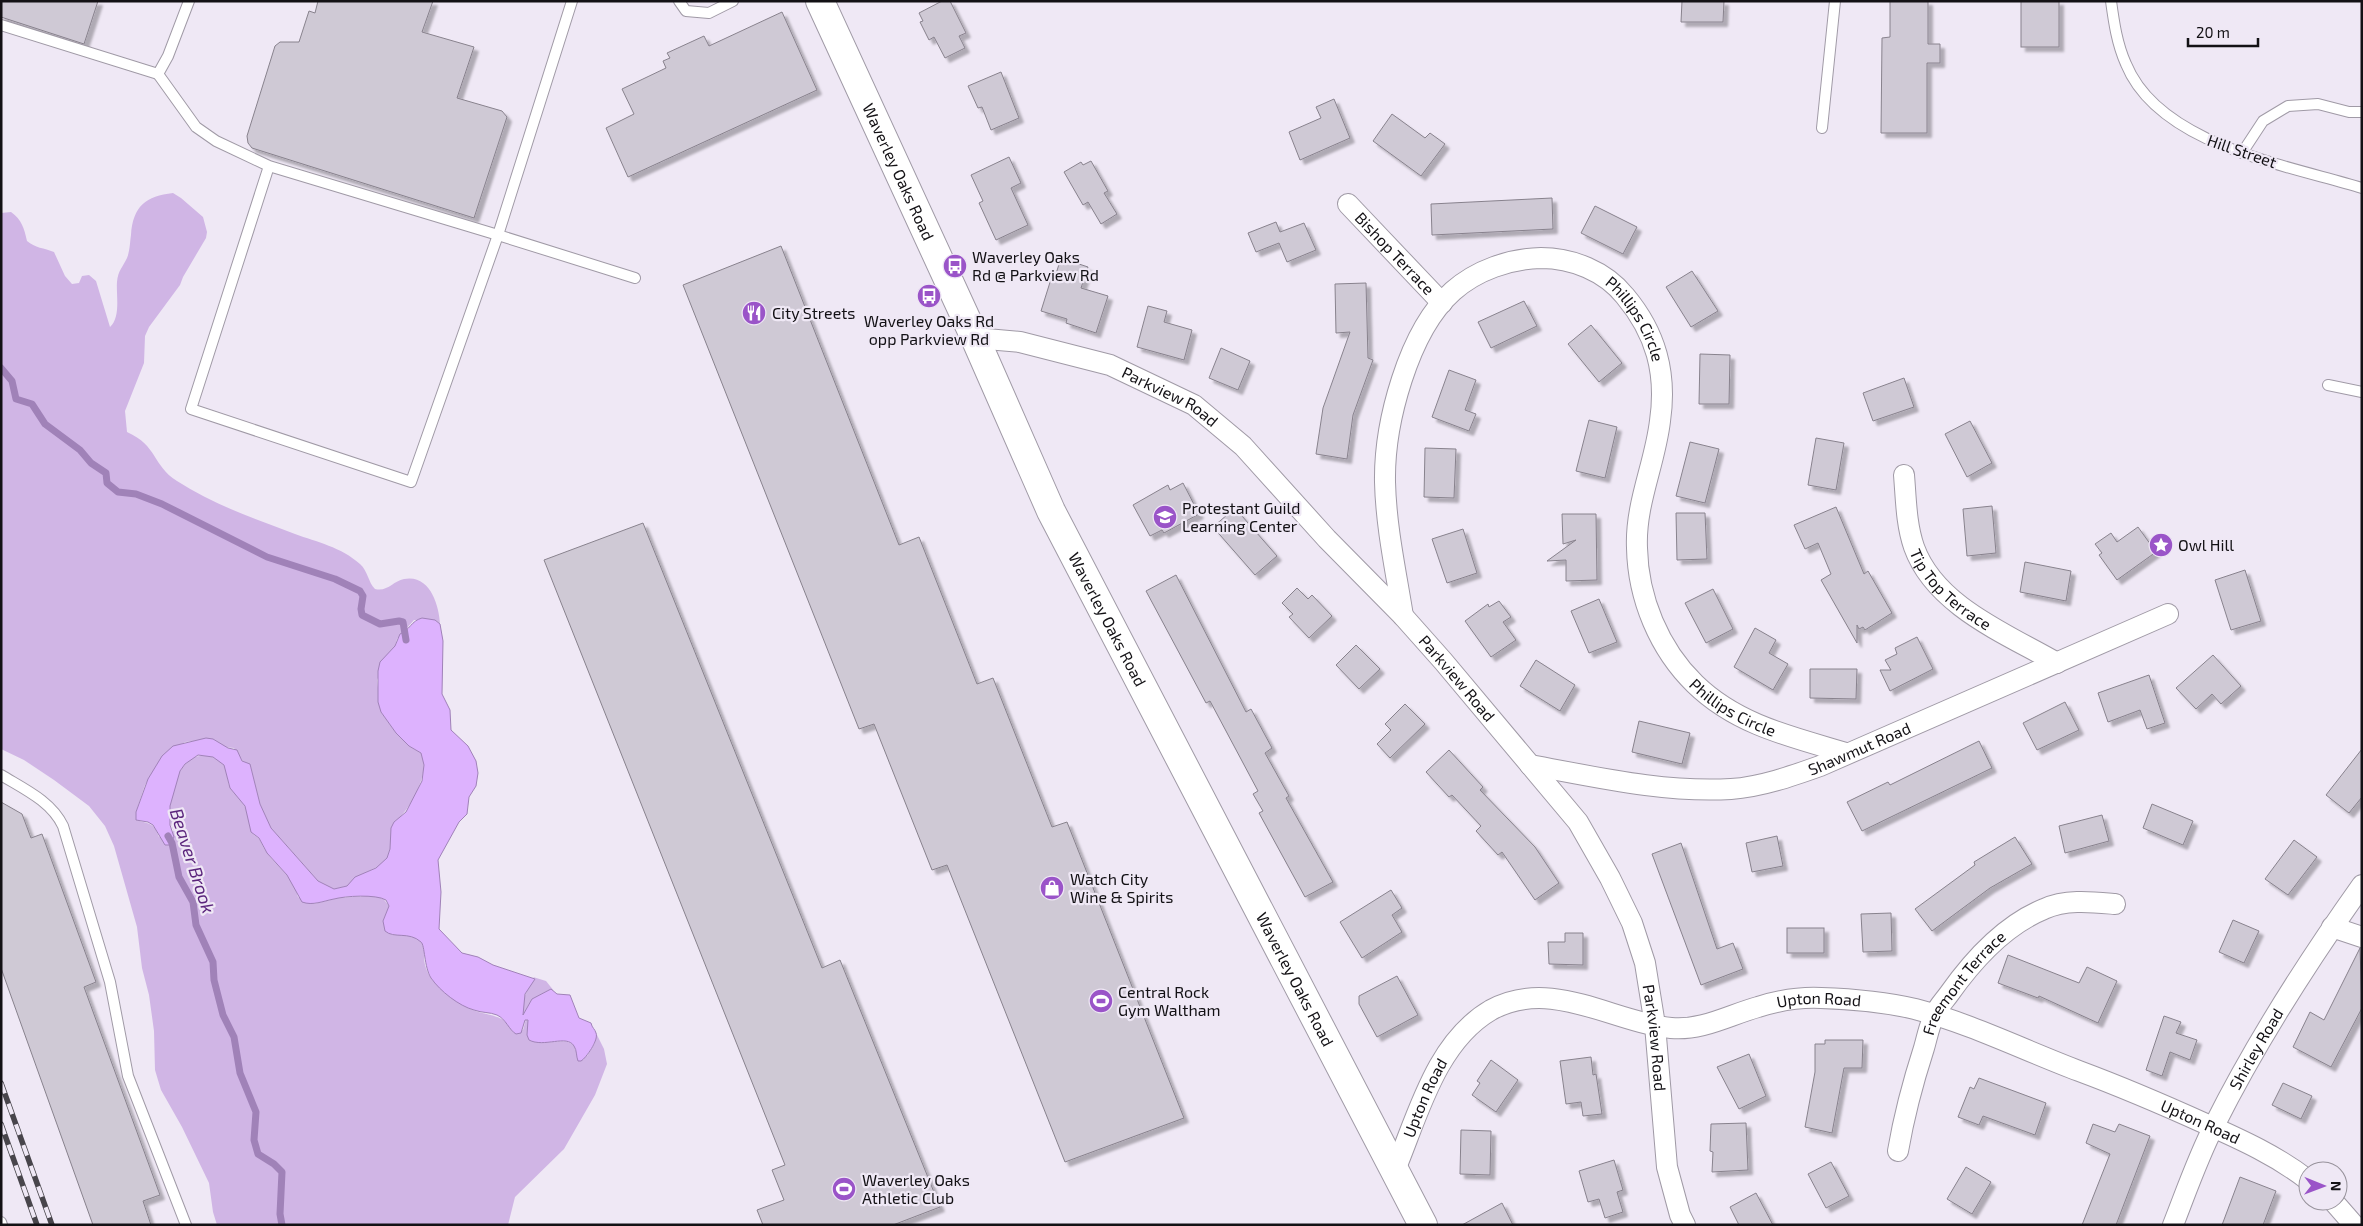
<svg xmlns="http://www.w3.org/2000/svg" width="2363" height="1226" viewBox="0 0 2363 1226" font-family="'Exo 2',sans-serif">
  <style>
    .green { fill: #d0b5e5 }
    .water { fill: #ddb2fe; stroke: #a082b8 }
    .lines { fill: none; stroke-linecap: round; stroke-linejoin: round }
    .stream { stroke: #a082b8; stroke-width: 7 }
    .building { fill: #cfc9d5; stroke: #88828d; filter: url(#shadow) }
    .service-casing { stroke: #a09aa6; stroke-width: 12 }
    .minor-casing { stroke: #a09aa6; stroke-width: 22 }
    .primary-casing { stroke: #a09aa6; stroke-width: 30 }
    .service { stroke: #fff; stroke-width: 10 }
    .minor { stroke: #fff; stroke-width: 20 }
    .primary { stroke: #fff; stroke-width: 28 }
    .rail-casing { stroke: #48454b; stroke-width: 5.5 }
    .rail { stroke: #efe8f5; stroke-width: 4; stroke-dasharray: 11; stroke-linecap: butt }
    .labels { text-anchor: middle; stroke-width: 4.5; stroke-linejoin: round; paint-order: stroke }
    .street-label { font-size: 16px; fill: #131115; stroke: #efe8f5 }
    .poi-label { font-size: 16px; fill: #131115; stroke: #efe8f5; text-anchor: start }
    .water-label { font-size: 18px; font-style: italic; fill: #5b257c; stroke: #efe8f5 }
  </style>
  <defs>
    <filter id="shadow"><feDropShadow dx="4.5" dy="4.5" stdDeviation="1" flood-color="#0004"/></filter>
  </defs>
  <rect width="100%" height="100%" fill="#efe8f5"/>
  <g class="green">
    <path d="M 173,193 L 181,198 L 203,217 L 207,232 L 206,238 L 183,277 L 180,285 L 149,327 L 145,336 L 144,363 L 125,411 L 127,432 C 158,446 152,465 177,481 C 212,504 255,519 295,534 C 317,542 341,547 360,564 C 368,571 368,582 375,589 C 388,592 393,581 404,579 C 430,574 439,605 440,624 L 435,620 L 414,620 L 397,639 L 395,646 L 390,652 L 377,680 L 381,712 L 396,733 L 409,746 L 421,753 C 432,770 409,813 394,822 L 390,849 L 387,858 L 383,864 L 361,875 L 347,886 L 334,889 L 329,887 L 318,881 L 271,828 L 260,804 L 250,764 L 244,763 L 234,748 L 225,747 L 213,739 L 185,742 L 158,763 L 145,785 L 136,812 L 136,820 C 149,824 154,822 159,837 L 174,831 C 162,811 176,751 206,756 C 212,756 219,759 223,764 C 228,770 227,779 229,785 C 233,794 241,798 245,807 C 250,816 250,826 254,835 C 262,839 261,845 266,851 C 276,867 294,876 298,897 L 314,904 L 338,898 L 367,896 L 382,897 L 389,906 L 383,921 L 392,935 C 401,934 419,934 424,945 C 425,948 424,953 424,957 C 424,966 429,978 436,984 C 447,994 458,1003 471,1009 C 487,1017 503,1012 513,1032 L 523,1030 L 526,1019 L 529,1022 L 527,1035 L 529,1040 C 548,1050 575,1028 577,1057 L 587,1056 L 595,1043 L 596,1033 L 604,1049 L 607,1064 L 595,1095 L 564,1149 L 515,1197 L 508,1225 L 217,1225 L 213,1212 L 209,1183 L 182,1127 L 161,1090 L 155,1070 L 154,1031 L 149,995 L 142,968 L 137,927 L 114,846 L 105,826 L 89,806 L 54,780 L 24,760 L 1,749 L 1,213 L 11,212 C 22,220 24,228 27,241 C 35,248 44,248 54,252 L 65,276 L 72,284 L 79,283 L 82,276 L 89,275 L 96,281 L 110,327 C 121,317 116,295 117,282 C 118,270 123,267 127,258 C 130,251 130,241 131,235 C 133,206 146,196 173,193 Z"/>
    <path d="M 533,977 L 546,981 L 554,991 L 551,989 L 532,999 L 523,1015 C 520,1002 527,989 535,979 Z"/>
  </g>
  <path class="water" d="M 422,618 L 435,620 L 440,624 L 443,641 L 442,694 L 450,710 L 451,730 L 468,746 L 476,761 L 478,773 L 476,786 L 469,797 L 467,814 L 459,822 L 438,860 L 441,892 L 439,929 L 462,953 L 478,957 L 493,965 L 535,979 L 525,994 L 523,1015 L 532,999 L 551,989 L 557,994 L 570,995 L 579,1018 L 591,1023 C 592,1028 595,1029 596,1033 C 599,1040 586,1058 581,1061 L 578,1061 C 576,1056 577,1050 574,1046 C 567,1034 544,1048 529,1040 L 527,1035 L 528,1020 L 525,1020 L 521,1033 L 516,1034 C 509,1030 506,1019 497,1015 C 490,1012 482,1013 474,1010 C 459,1006 440,991 431,978 C 424,967 425,945 421,942 C 409,931 394,939 385,931 L 383,921 L 389,906 L 386,900 C 376,894 345,896 334,899 C 323,901 313,906 302,902 L 287,875 L 267,853 L 259,838 L 251,832 L 245,806 L 230,788 L 224,765 L 213,757 L 198,755 L 185,764 L 180,771 L 170,806 L 170,825 L 174,837 L 169,845 L 165,845 L 153,825 L 148,822 L 136,820 L 136,812 L 148,779 L 162,756 L 173,746 L 206,738 L 213,739 L 228,748 L 237,750 L 242,761 L 250,764 L 260,804 L 271,828 L 318,881 L 334,889 L 347,886 L 355,877 L 376,868 L 387,858 L 390,849 L 391,828 L 394,822 L 406,812 L 422,781 L 424,765 L 421,753 L 409,746 L 396,733 L 381,712 L 378,702 L 378,671 L 380,662 L 395,646 L 400,634 C 410,630 411,621 422,618 Z"/>
  <g class="lines">
    <g class="stream">
      <polyline points="1,368 12,381 16,399 32,404 45,424 80,450 91,463 106,473 107,483 118,492 136,494 162,504 267,557 335,579 360,591 363,596 361,609 362,615 380,624 399,621 403,622 406,640"/>
      <polyline points="168,836 172,843 179,877 193,902 196,925 213,962 214,980 223,1015 234,1037 240,1073 256,1112 254,1140 258,1154 274,1164 282,1172 280,1214 282,1225"/>
    </g>
  </g>
  <g class="building">
    <polygon points="1,1 98,1 84,44 1,17"/>
    <polygon points="318,1 433,1 422,32 474,47 457,98 502,111 507,117 474,218 252,148 248,143 247,136 275,46 280,42 299,42 309,11 315,13"/>
    <polygon points="942,1 950,1 966,33 959,36 965,48 945,58 934,37 929,40 920,22 923,21 919,13"/>
    <polygon points="1682,1 1724,1 1723,22 1681,22"/>
    <polygon points="1890,1 1928,1 1928,44 1940,44 1940,63 1927,63 1927,133 1881,133 1882,38 1890,37"/>
    <rect x="2021" y="1" width="38" height="46"/>
    <polygon points="782,12 817,90 628,177 606,128 634,114 622,89 666,68 663,61 670,58 667,53 704,36 709,46"/>
    <polygon points="1001,72 1019,118 991,130 982,107 978,108 968,86"/>
    <polygon points="1334,99 1350,138 1300,160 1289,132 1321,118 1316,107"/>
    <polygon points="1392,114 1425,138 1430,133 1445,144 1421,176 1373,141"/>
    <polygon points="1009,157 1021,183 1011,188 1028,225 996,240 979,203 983,201 971,175"/>
    <polygon points="1091,161 1108,191 1104,193 1117,214 1101,224 1088,202 1083,205 1064,172 1081,162 1083,165"/>
    <polygon points="1552,198 1553,229 1432,235 1431,204"/>
    <polygon points="1595,206 1637,227 1623,254 1581,233"/>
    <polygon points="1276,222 1280,232 1304,223 1316,250 1287,262 1279,243 1256,252 1248,233"/>
    <polygon points="781,246 899,545 919,537 977,684 993,678 1052,827 1067,822 1184,1118 1065,1162 947,865 932,870 874,724 859,729 683,285"/>
    <polygon points="1061,258 1088,267 1081,288 1108,296 1096,333 1066,323 1067,319 1041,311 1051,279 1054,280"/>
    <polygon points="1692,271 1718,311 1691,327 1666,287"/>
    <polygon points="1366,283 1368,358 1373,360 1353,415 1347,459 1316,454 1323,408 1350,332 1336,333 1335,284"/>
    <polygon points="1524,301 1537,326 1491,348 1478,322"/>
    <polygon points="1148,306 1167,311 1164,322 1192,330 1184,360 1137,347"/>
    <polygon points="1591,325 1622,363 1599,382 1568,344"/>
    <polygon points="1221,348 1250,361 1238,390 1209,378"/>
    <polygon points="1700,354 1730,355 1729,404 1699,404"/>
    <polygon points="1449,370 1476,380 1465,410 1476,414 1469,431 1432,417"/>
    <polygon points="1904,378 1914,407 1873,421 1863,393"/>
    <polygon points="1589,420 1617,427 1605,478 1576,471"/>
    <polygon points="1970,421 1992,463 1967,477 1945,434"/>
    <polygon points="1816,438 1844,443 1836,490 1808,485"/>
    <polygon points="1690,442 1719,449 1705,503 1676,496"/>
    <polygon points="1425,448 1456,449 1454,498 1424,497"/>
    <polygon points="1183,483 1199,514 1164,533 1162,530 1150,536 1133,505 1168,485 1170,490"/>
    <polygon points="1992,506 1996,553 1967,556 1963,509"/>
    <polygon points="1836,507 1864,574 1868,571 1892,613 1865,630 1863,627 1859,629 1857,625 1857,643 1821,580 1831,574 1818,543 1805,549 1794,525"/>
    <polygon points="1235,508 1277,556 1255,575 1213,527"/>
    <polygon points="1676,513 1705,513 1707,559 1677,560"/>
    <polygon points="1562,514 1596,514 1597,580 1566,581 1566,560 1547,561 1576,540 1563,544"/>
    <polygon points="643,523 822,968 840,960 940,1207 893,1225 763,1225 757,1210 784,1200 772,1170 785,1165 544,560"/>
    <polygon points="2138,527 2156,552 2117,580 2099,555 2102,553 2095,544 2111,533 2117,542"/>
    <polygon points="1463,529 1477,573 1447,583 1432,539"/>
    <polygon points="2025,562 2071,571 2066,601 2020,592"/>
    <polygon points="2245,570 2261,621 2231,630 2215,580"/>
    <polygon points="1176,575 1246,712 1251,709 1272,748 1265,753 1289,796 1286,798 1333,882 1305,897 1259,813 1263,811 1253,794 1258,791 1210,701 1206,703 1146,591"/>
    <polygon points="1297,588 1308,599 1312,595 1332,616 1309,638 1289,617 1293,614 1282,603"/>
    <polygon points="1713,589 1733,629 1706,643 1685,603"/>
    <polygon points="1599,599 1617,642 1589,653 1571,611"/>
    <polygon points="1499,601 1511,617 1503,622 1516,640 1491,657 1465,621 1488,604 1489,607"/>
    <polygon points="1755,628 1776,640 1769,653 1788,664 1773,690 1734,667"/>
    <polygon points="1917,637 1933,669 1890,691 1880,670 1891,670 1885,660 1897,654 1895,648"/>
    <polygon points="1356,645 1380,669 1359,689 1336,665"/>
    <polygon points="2213,655 2241,686 2221,704 2212,694 2196,709 2176,688"/>
    <polygon points="1536,660 1575,685 1560,711 1520,686"/>
    <polygon points="1810,669 1857,669 1856,699 1810,698"/>
    <polygon points="2149,675 2165,723 2147,729 2140,710 2108,722 2098,693"/>
    <polygon points="2065,702 2079,730 2037,750 2023,723"/>
    <polygon points="1405,704 1425,724 1390,758 1377,744 1391,730 1385,724"/>
    <polygon points="1639,721 1690,733 1682,764 1632,752"/>
    <polygon points="1979,741 1992,768 1862,831 1847,802 1888,782 1890,785"/>
    <polygon points="2362,749 2362,797 2349,813 2326,795"/>
    <polygon points="1449,750 1483,787 1480,790 1535,847 1559,883 1535,900 1502,852 1498,855 1476,831 1481,826 1452,795 1449,797 1426,772"/>
    <polygon points="1,802 22,814 31,838 42,834 96,982 84,987 160,1195 143,1201 151,1225 93,1225 1,968"/>
    <polygon points="2152,804 2193,821 2183,845 2143,828"/>
    <polygon points="2102,815 2109,841 2065,853 2059,826"/>
    <polygon points="1777,836 1783,866 1752,872 1746,843"/>
    <polygon points="2015,837 2032,864 1990,888 1932,931 1915,909 1975,865 1974,862"/>
    <polygon points="2294,840 2317,857 2288,895 2265,879"/>
    <polygon points="1681,843 1717,949 1733,943 1743,969 1701,985 1652,854"/>
    <polygon points="1391,890 1402,908 1392,915 1402,932 1362,958 1340,922"/>
    <polygon points="1891,913 1892,951 1863,952 1861,914"/>
    <polygon points="2233,920 2259,931 2244,963 2219,952"/>
    <rect x="1787" y="928" width="37" height="25"/>
    <polygon points="1565,933 1583,933 1583,965 1549,964 1548,942 1565,942"/>
    <polygon points="2360,948 2362,1008 2331,1067 2293,1047 2310,1012 2324,1020"/>
    <polygon points="2008,955 2079,983 2087,967 2117,981 2098,1023 2039,996 2038,998 1998,983"/>
    <polygon points="1397,976 1418,1015 1377,1037 1359,1004 1359,996"/>
    <polygon points="2164,1016 2181,1022 2176,1033 2197,1040 2190,1060 2170,1052 2162,1076 2146,1070"/>
    <polygon points="1825,1040 1863,1040 1862,1068 1844,1068 1832,1133 1805,1127 1815,1072 1815,1044 1825,1044"/>
    <polygon points="1749,1054 1766,1096 1739,1109 1717,1067"/>
    <polygon points="1591,1057 1593,1075 1596,1074 1602,1114 1583,1116 1581,1102 1566,1104 1560,1061"/>
    <polygon points="1491,1060 1518,1080 1496,1112 1472,1095 1480,1083 1477,1081"/>
    <polygon points="1979,1078 2046,1103 2035,1135 1983,1116 1979,1125 1958,1117 1970,1087 1974,1089"/>
    <polygon points="2283,1083 2312,1096 2301,1119 2272,1105"/>
    <polygon points="1746,1123 1748,1170 1712,1172 1713,1152 1710,1151 1711,1124"/>
    <polygon points="2093,1124 2115,1132 2119,1124 2150,1136 2116,1225 2082,1225 2110,1154 2086,1143"/>
    <polygon points="1461,1130 1491,1131 1490,1175 1460,1174"/>
    <polygon points="1614,1160 1623,1190 1617,1192 1623,1212 1605,1218 1599,1199 1588,1202 1579,1171"/>
    <polygon points="1831,1162 1849,1196 1826,1208 1808,1174"/>
    <polygon points="1966,1167 1991,1182 1972,1214 1947,1199"/>
    <polygon points="2240,1177 2276,1191 2263,1225 2222,1225"/>
    <polygon points="1756,1193 1773,1225 1739,1225 1730,1207"/>
    <polygon points="1502,1203 1513,1225 1462,1225"/>
  </g>
  <g class="lines">
    <g class="service-casing">
      <g id="service">
        <polyline points="572,1 498,235 635,278"/>
        <polyline points="679,1 686,11 709,13 733,1"/>
        <path d="M 2111,1 C 2114,23 2117,44 2126,64 C 2159,145 2287,165 2362,188"/>
        <polyline points="1,25 158,74 168,56 189,1"/>
        <polyline points="158,74 196,127 216,141 269,166 191,409 411,482 498,235 269,166"/>
        <polyline points="1822,128 1835,1"/>
        <polyline points="2242,153 2263,121 2288,106 2318,104 2349,112 2362,112"/>
        <polyline points="2328,385 2362,392"/>
        <path d="M 1,775 C 24,789 51,801 63,826 L 110,982 L 128,1076 L 186,1225"/>
        <polyline points="1,1222 2,1225"/>
      </g>
    </g>
    <g class="minor-casing">
      <g id="minor">
        <path id="s1" d="M 1348,204 L 1442,303"/>
        <path id="s2" d="M 975,338 L 1020,342 L 1110,365 L 1194,405 L 1243,446 L 1327,539 L 1403,616 L 1443,661 L 1578,822 L 1610,878 L 1632,923 L 1645,963 L 1655,1025 L 1667,1167 L 1680,1215 L 1685,1225"/>
        <path id="s3" d="M 1904,475 C 1906,498 1906,524 1914,547 C 1935,606 2007,634 2057,663"/>
        <path id="s4" d="M 1403,616 C 1396,572 1386,527 1385,482 C 1384,424 1408,331 1453,291 C 1477,270 1509,259 1541,258 C 1572,258 1605,271 1625,296 C 1656,333 1667,373 1660,421 C 1655,464 1635,504 1637,548 C 1638,598 1659,649 1695,684 C 1737,725 1792,737 1846,753"/>
        <path id="s5" d="M 1530,765 C 1596,777 1664,793 1731,789 C 1761,787 1792,776 1820,766 L 2168,614"/>
        <polyline points="2332,927 2362,937"/>
        <path id="s6" d="M 1898,1151 C 1904,1116 1913,1082 1924,1048 C 1927,1038 1929,1026 1934,1016 C 1937,1008 1944,1001 1949,994 C 1973,960 2005,925 2044,909 C 2066,899 2092,902 2115,904"/>
        <path id="s7" d="M 1395,1170 C 1418,1115 1436,1042 1491,1010 C 1551,977 1612,1022 1671,1028 C 1702,1031 1729,1015 1758,1007 C 1777,1001 1800,997 1821,998 C 1852,999 1885,1002 1915,1009 C 1969,1023 2026,1051 2079,1071 C 2122,1087 2164,1105 2206,1124 C 2242,1140 2277,1156 2308,1180"/>
        <polyline points="2333,1201 2354,1225"/>
        <path id="s8" d="M 2173,1225 C 2186,1192 2198,1157 2214,1126 C 2256,1042 2308,961 2362,885"/>
      </g>
    </g>
    <g class="primary-casing">
      <g id="primary">
        <path id="s9" d="M 820,1 L 975,338 L 1051,511 L 1423,1225"/>
      </g>
    </g>
    <use href="#service" class="service"/>
    <use href="#minor" class="minor"/>
    <use href="#primary" class="primary"/>
    <g class="rail-casing">
      <g id="rail">
        <polyline points="1,1083 52,1225"/>
        <polyline points="1,1124 37,1225"/>
      </g>
    </g>
    <use href="#rail" class="rail"/>
  </g>
  <defs>
    <g id="bus-disc" transform="scale(1.25)"><circle r="9.5" fill="#9a54c8" stroke="#efe8f5"/><path d="M-5-6H5V4H4V6H2V4H-2V6H-4V4H-5ZM-3.5-4V0h7V-4ZM-3.5 1.2v1.5H-2V1.2ZM2 1.2v1.5H3.5V1.2Z" fill="#fff"/></g>
    <g id="restaurant-disc" transform="scale(1.25)"><circle r="9.5" fill="#9a54c8" stroke="#efe8f5"/><path d="M-5-6h1v4h1v-4h1v4h1v-4h1v5L-1.5 .5V6h-2V.5L-5-1ZM5-6V6H3V1.5H1.5Q1.5-4 5-6Z" fill="#fff"/></g>
    <g id="school-disc" transform="scale(1.25)"><circle r="9.5" fill="#9a54c8" stroke="#efe8f5"/><path d="M0-5L7-2L0 1L-7-2ZM-4 1L0 2.5L4 1V4Q0 6-4 4Z" fill="#fff"/></g>
    <g id="sight-disc" transform="scale(1.25)"><circle r="9.5" fill="#9a54c8" stroke="#efe8f5"/><path d="M0-6L1.8-2.2L6-1.7L2.9 1.2L3.7 5.4L0 3.3L-3.7 5.4L-2.9 1.2L-6-1.7L-1.8-2.2Z" fill="#fff"/></g>
    <g id="shop-disc" transform="scale(1.25)"><circle r="9.5" fill="#9a54c8" stroke="#efe8f5"/><path d="M-5-2.5h2.3a2.7 3.5 0 0 1 5.4 0H5L5.5 6h-11ZM-1.5-2.5h3a1.5 2.3 0 0 0-3 0Z" fill="#fff"/></g>
    <g id="stadium-disc" transform="scale(1.25)"><circle r="9.5" fill="#9a54c8" stroke="#efe8f5"/><path d="M0-5a6.5 5 0 1 0 0 10a6.5 5 0 1 0 0-10ZM-3.5-1.8h7v3.6h-7Z" fill="#fff"/></g>
  </defs>
  <g fill-rule="evenodd">
    <use href="#bus-disc" x="955" y="266"/>
    <use href="#bus-disc" x="929" y="296"/>
    <use href="#restaurant-disc" x="754" y="313"/>
    <use href="#school-disc" x="1165" y="517"/>
    <use href="#sight-disc" x="2161" y="545"/>
    <use href="#shop-disc" x="1052" y="888"/>
    <use href="#stadium-disc" x="1101" y="1001"/>
    <use href="#stadium-disc" x="844" y="1189"/>
  </g>
  <g class="labels">
    <g class="street-label">
      <text transform="translate(2242 151) rotate(19)" y="6">Hill Street</text>
      <text dy="6" stroke="none"><textPath href="#s9" startOffset="188">Waverley Oaks Road</textPath></text>
      <text dy="6" stroke="none"><textPath href="#s1" startOffset="68">Bishop Terrace</textPath></text>
      <text dy="6" stroke="none"><textPath href="#s4" startOffset="559">Phillips Circle</textPath></text>
      <text dy="6" stroke="none"><textPath href="#s2" startOffset="206">Parkview Road</textPath></text>
      <text dy="6" stroke="none"><textPath href="#s3" startOffset="130">Tip Top Terrace</textPath></text>
      <text dy="6" stroke="none"><textPath href="#s9" startOffset="682">Waverley Oaks Road</textPath></text>
      <text dy="6" stroke="none"><textPath href="#s2" startOffset="611">Parkview Road</textPath></text>
      <text dy="6" stroke="none"><textPath href="#s4" startOffset="994">Phillips Circle</textPath></text>
      <text dy="6" stroke="none"><textPath href="#s5" startOffset="338">Shawmut Road</textPath></text>
      <text dy="6" stroke="none"><textPath href="#s9" startOffset="1088">Waverley Oaks Road</textPath></text>
      <text dy="6" stroke="none"><textPath href="#s6" startOffset="184">Freemont Terrace</textPath></text>
      <text dy="6" stroke="none"><textPath href="#s7" startOffset="528">Upton Road</textPath></text>
      <text dy="6" stroke="none"><textPath href="#s2" startOffset="1031">Parkview Road</textPath></text>
      <text dy="6" stroke="none"><textPath href="#s8" startOffset="195">Shirley Road</textPath></text>
      <text dy="6" stroke="none"><textPath href="#s7" startOffset="78">Upton Road</textPath></text>
      <text dy="6" stroke="none"><textPath href="#s7" startOffset="932">Upton Road</textPath></text>
    </g>
    <g class="poi-label">
      <text x="972" y="263">Waverley Oaks<tspan x="972" dy="18">Rd @ Parkview Rd</tspan></text>
      <text x="772" y="319">City Streets</text>
      <text x="929" y="327" text-anchor="middle">Waverley Oaks Rd<tspan x="929" dy="18">opp Parkview Rd</tspan></text>
      <text x="1182" y="514">Protestant Guild<tspan x="1182" dy="18">Learning Center</tspan></text>
      <text x="2178" y="551">Owl Hill</text>
      <text x="1070" y="885">Watch City<tspan x="1070" dy="18">Wine &amp; Spirits</tspan></text>
      <text x="1118" y="998">Central Rock<tspan x="1118" dy="18">Gym Waltham</tspan></text>
      <text x="862" y="1186">Waverley Oaks<tspan x="862" dy="18">Athletic Club</tspan></text>
    </g>
    <g class="water-label">
      <text transform="translate(192 861) rotate(72)" y="6">Beaver Brook</text>
    </g>
  </g>
  <rect width="2363" height="1226" fill="none" stroke="#131115" stroke-width="5"/>
  <g transform="translate(2323 1186) rotate(91)"><circle r="24" fill="#efe8f5" stroke="#97929b"/>
  <path d="M0-4L9 19L0 12L-9 19Z" fill="#9a54c8"/>
  <text y="-8" font-size="14" font-weight="bold" text-anchor="middle" fill="#131115">N</text>
  </g>
  <path d="M2188 38v8h70v-8" fill="none" stroke="#131115" stroke-width="2.5"/>
  <text x="2196" y="38" font-size="15" fill="#131115" stroke="#efe8f5" stroke-width="4" paint-order="stroke">20 m</text>
</svg>
